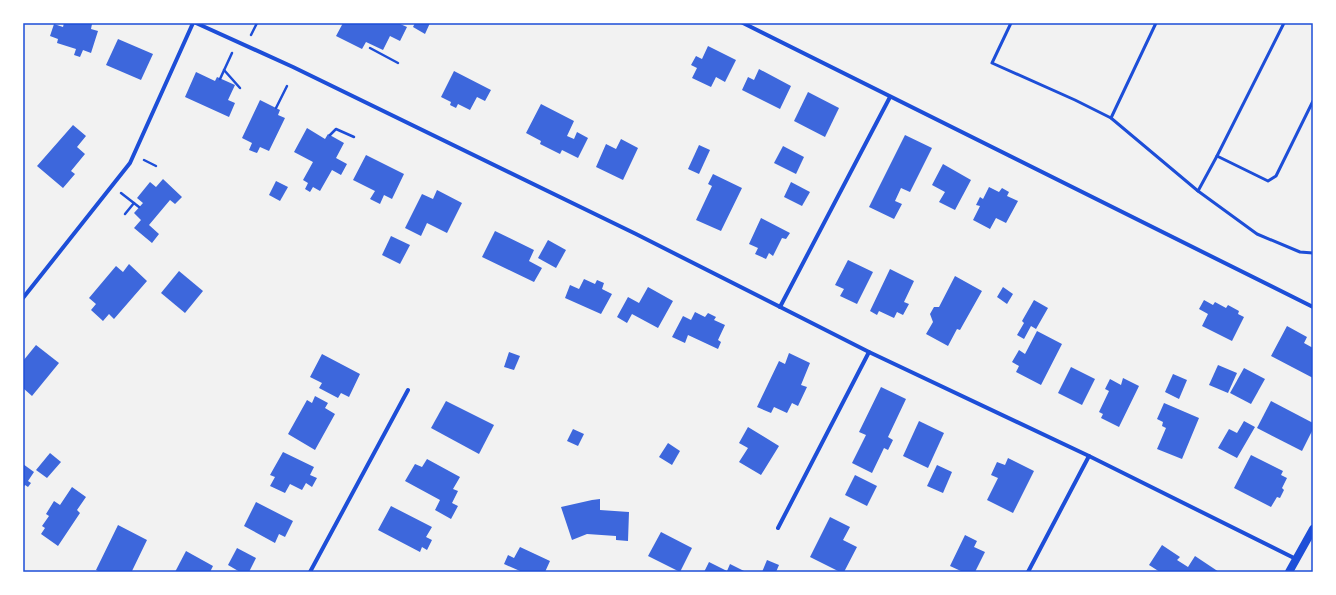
<svg xmlns="http://www.w3.org/2000/svg" width="1336" height="595" viewBox="0 0 1336 595" font-family="'Fira Sans Condensed',sans-serif">
  <style>
    .building { fill: #3d67dc }
    .lines { fill: none; stroke-linecap: round; stroke-linejoin: round }
    .path { stroke: #1d4ed8; stroke-width: 2.5 }
    .service { stroke: #1d4ed8; stroke-width: 3 }
    .minor { stroke: #1d4ed8; stroke-width: 4 }
    .secondary { stroke: #1d4ed8; stroke-width: 8 }
    .neatline { fill: none; stroke: #1d4ed8; stroke-width: 1.5 }
  </style>
  <rect width="100%" height="100%" fill="#f2f2f2"/>
  <g class="building">
    <polygon points="64,23 92,24 91,29 98,31 91,53 83,50 80,57 74,55 76,49 57,43 58,39 50,36 54,24 63,27"/>
    <polygon points="343,23 398,23 407,27 400,41 390,36 383,50 366,42 362,49 336,36"/>
    <polygon points="415,23 430,23 425,34 413,27"/>
    <polygon points="118,39 153,54 141,80 106,65"/>
    <polygon points="708,46 736,60 725,82 716,77 711,87 692,78 697,68 691,65 696,56 702,59"/>
    <polygon points="759,69 791,86 780,109 742,90 748,77 754,80"/>
    <polygon points="454,71 491,90 485,101 477,97 470,110 458,104 456,108 450,105 451,102 441,97"/>
    <polygon points="196,72 215,81 217,77 235,85 228,100 235,103 229,117 185,97"/>
    <polygon points="808,92 839,108 825,137 794,121"/>
    <polygon points="260,100 280,110 278,115 285,118 269,151 260,147 257,153 249,150 252,143 242,138"/>
    <polygon points="541,104 574,121 567,136 574,139 577,132 588,138 578,158 562,150 560,154 540,144 541,141 526,133"/>
    <polygon points="73,125 86,136 77,147 85,154 71,171 75,174 63,188 37,166"/>
    <polygon points="307,128 325,139 328,134 344,143 336,158 347,164 341,175 332,170 320,191 313,187 310,192 305,189 308,183 303,180 313,162 294,152"/>
    <polygon points="905,135 932,148 910,192 901,188 895,201 902,204 894,219 869,207"/>
    <polygon points="621,139 638,148 623,180 596,167 606,144 616,149"/>
    <polygon points="699,145 710,150 699,174 688,169"/>
    <polygon points="783,146 804,157 796,174 774,163"/>
    <polygon points="366,155 404,174 392,199 384,195 380,204 370,199 375,191 353,180"/>
    <polygon points="943,164 971,180 955,210 939,202 945,192 932,185"/>
    <polygon points="713,174 742,188 721,231 696,220 712,186 708,184"/>
    <polygon points="163,179 182,197 175,204 170,200 149,225 159,234 152,243 134,228 141,220 134,213 143,203 137,198 150,182 156,187"/>
    <polygon points="276,181 288,187 280,201 269,195"/>
    <polygon points="791,182 810,192 802,206 784,197"/>
    <polygon points="989,187 999,192 1002,188 1009,192 1007,196 1018,201 1006,223 996,218 990,229 973,220 980,206 976,205 980,197 983,199"/>
    <polygon points="437,190 462,203 447,233 427,223 421,236 405,228 422,194 433,199"/>
    <polygon points="761,218 790,233 786,239 782,238 773,256 769,253 766,259 755,254 758,248 749,244"/>
    <polygon points="495,231 534,250 529,261 542,268 534,282 482,257"/>
    <polygon points="391,236 410,245 400,264 382,255"/>
    <polygon points="548,240 566,250 556,268 538,258"/>
    <polygon points="848,260 873,272 857,304 840,296 844,289 835,285"/>
    <polygon points="129,264 147,281 114,319 109,314 103,321 91,310 96,304 89,298 116,266 123,272"/>
    <polygon points="890,269 914,281 904,302 909,304 903,315 897,312 894,318 879,311 877,315 870,311"/>
    <polygon points="179,271 203,291 185,313 161,293"/>
    <polygon points="955,276 982,291 960,330 957,329 948,346 926,334 933,322 930,314 934,307 939,307"/>
    <polygon points="584,279 595,284 597,280 604,283 602,289 612,294 601,314 565,298 570,285 579,289"/>
    <polygon points="648,287 673,301 658,328 632,314 627,323 617,317 628,297 639,303"/>
    <polygon points="1003,287 1013,294 1007,304 997,297"/>
    <polygon points="1034,300 1048,308 1036,329 1031,326 1024,339 1017,335 1024,323 1022,321"/>
    <polygon points="1204,300 1213,305 1215,302 1226,308 1228,305 1239,311 1238,314 1244,317 1232,341 1202,326 1208,314 1199,309"/>
    <polygon points="695,312 705,317 708,313 716,317 714,320 725,325 718,340 721,342 718,349 688,335 685,343 672,337 683,316 691,320"/>
    <polygon points="1287,326 1307,337 1304,343 1313,348 1313,378 1271,356"/>
    <polygon points="1037,331 1062,344 1041,385 1016,372 1019,366 1012,362 1019,350 1025,354"/>
    <polygon points="36,345 59,363 32,396 23,388 23,361"/>
    <polygon points="509,352 520,356 514,370 504,367"/>
    <polygon points="789,353 810,363 801,385 807,387 798,406 792,403 787,413 774,407 771,413 757,407 779,361 785,364"/>
    <polygon points="322,354 360,374 349,397 341,393 338,398 319,388 322,383 310,377"/>
    <polygon points="1218,365 1237,373 1228,393 1209,385"/>
    <polygon points="1071,367 1095,379 1082,405 1058,393"/>
    <polygon points="1244,368 1265,379 1251,404 1230,393"/>
    <polygon points="1173,374 1187,380 1179,399 1165,392"/>
    <polygon points="1123,378 1139,386 1119,427 1101,418 1103,414 1099,412 1109,391 1105,389 1110,379 1121,385"/>
    <polygon points="881,387 906,399 888,437 893,440 888,450 884,448 872,473 852,463 866,435 859,432"/>
    <polygon points="315,396 328,403 325,408 335,414 315,450 288,434 307,400 312,403"/>
    <polygon points="446,401 494,425 479,454 431,428"/>
    <polygon points="1271,401 1313,423 1313,429 1302,451 1257,428"/>
    <polygon points="1164,403 1199,418 1182,459 1157,449 1166,428 1162,426 1163,422 1157,419"/>
    <polygon points="919,421 944,433 928,468 903,456"/>
    <polygon points="1244,421 1255,427 1237,458 1218,448 1229,429 1237,433"/>
    <polygon points="748,427 779,446 761,475 739,462 748,448 739,443"/>
    <polygon points="573,429 584,434 578,446 567,441"/>
    <polygon points="668,443 680,451 672,465 659,457"/>
    <polygon points="283,452 314,467 310,475 317,478 312,487 306,483 302,490 290,484 285,493 270,486 275,477 270,475"/>
    <polygon points="50,453 61,462 47,478 36,470"/>
    <polygon points="1251,455 1283,471 1281,475 1287,478 1282,488 1284,490 1280,498 1277,497 1271,507 1234,488"/>
    <polygon points="1008,458 1034,471 1013,513 987,500 998,478 991,475 997,462 1005,465"/>
    <polygon points="427,459 460,477 453,489 458,491 452,503 458,506 451,519 435,510 440,500 405,481 415,464 422,467"/>
    <polygon points="23,464 34,472 28,481 31,483 28,487 25,485 23,488"/>
    <polygon points="937,465 952,472 943,493 927,486"/>
    <polygon points="855,475 877,486 867,506 845,495"/>
    <polygon points="72,487 86,497 77,510 80,513 58,546 41,534 45,528 42,526 49,516 46,514 54,501 60,505"/>
    <polygon points="600,499 600,510 629,512 628,541 616,540 616,536 587,534 572,540 561,507 592,500"/>
    <polygon points="256,502 293,521 285,537 279,534 275,543 244,526"/>
    <polygon points="391,506 432,527 426,537 432,540 427,550 422,547 420,552 378,530"/>
    <polygon points="830,517 850,527 843,540 857,547 844,572 840,572 810,557"/>
    <polygon points="118,525 147,540 132,571 134,572 100,572 96,570"/>
    <polygon points="661,532 692,548 680,572 648,556"/>
    <polygon points="965,535 977,541 974,547 985,552 975,572 963,572 950,566"/>
    <polygon points="1162,545 1180,557 1177,560 1188,567 1195,556 1219,572 1160,572 1149,565"/>
    <polygon points="520,547 550,561 545,572 519,572 520,571 504,564 508,555 514,558"/>
    <polygon points="237,548 256,558 249,572 240,572 228,565"/>
    <polygon points="186,551 213,566 210,572 175,572"/>
    <polygon points="767,560 779,565 776,572 762,572"/>
    <polygon points="709,562 727,571 730,564 746,572 704,572"/>
  </g>
  <g class="lines">
    <g class="path">
      <polyline points="251,35 257,23"/>
      <polyline points="370,48 398,63"/>
      <polyline points="224,70 240,88"/>
      <polyline points="220,79 232,53"/>
      <polyline points="276,108 287,86"/>
      <polyline points="330,135 336,129 354,137"/>
      <polyline points="144,160 156,166"/>
      <polyline points="121,193 139,207"/>
      <polyline points="125,214 134,203"/>
    </g>
    <g class="service">
      <polyline points="1011,23 992,63 1075,100 1111,118 1198,191 1257,234 1300,252 1313,253"/>
      <polyline points="1111,118 1156,23"/>
      <polyline points="1217,156 1268,181 1276,176 1313,101"/>
      <polyline points="1198,191 1217,156 1284,23"/>
    </g>
    <g class="minor">
      <polyline points="196,23 293,67 636,234 869,352 1089,456 1296,559"/>
      <polyline points="743,23 1313,307"/>
      <polyline points="23,298 130,163 193,23"/>
      <polyline points="780,307 890,97"/>
      <polyline points="778,528 869,352"/>
      <polyline points="310,572 408,390"/>
      <polyline points="1028,572 1089,456"/>
    </g>
    <polyline class="secondary" points="1289,572 1313,529"/>
  </g>
  <rect width="1336" height="595" fill="none" stroke="#ffffff" stroke-width="48"/>
  <rect x="24" y="24" width="1288" height="547" class="neatline"/>
</svg>
